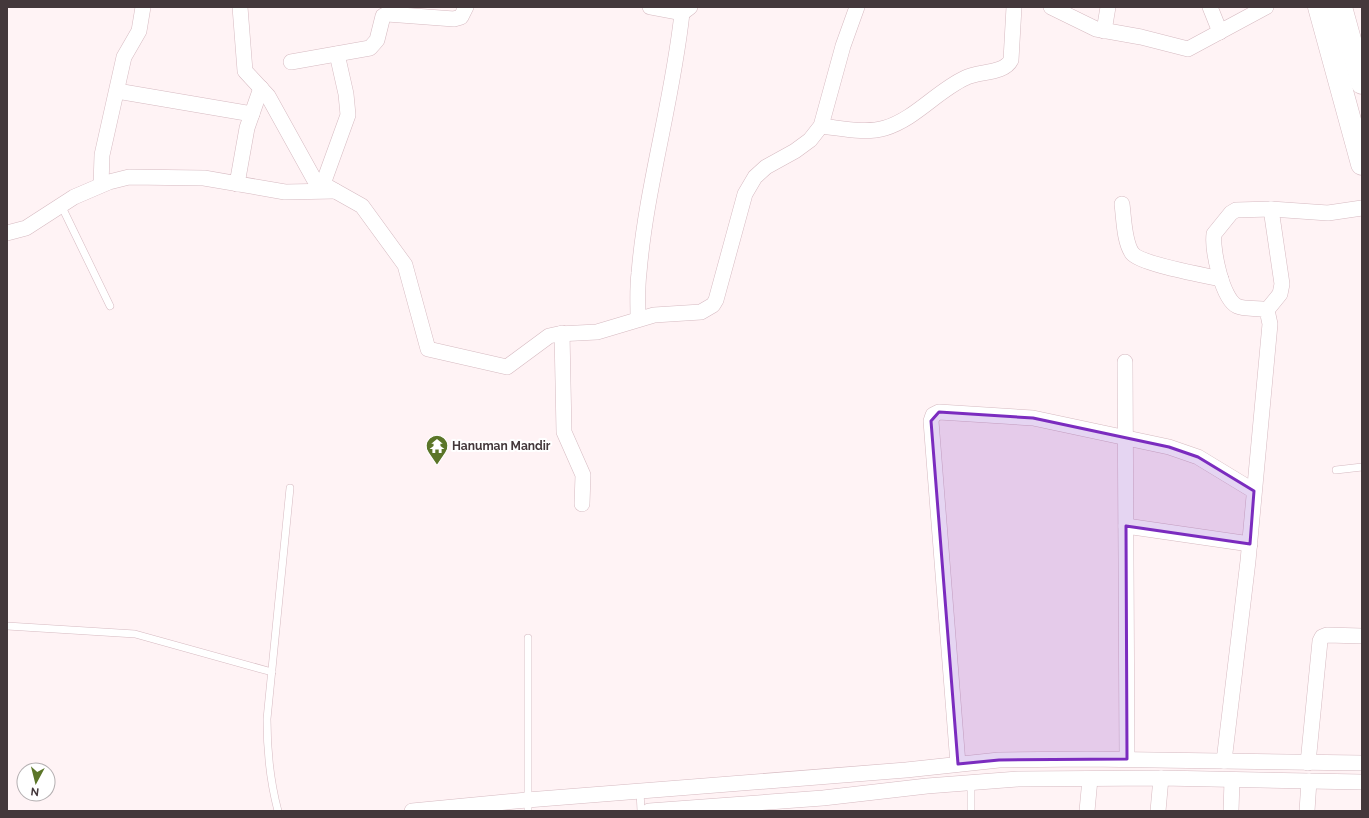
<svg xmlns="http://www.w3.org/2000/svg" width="1369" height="818" viewBox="0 0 1369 818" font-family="Raleway,sans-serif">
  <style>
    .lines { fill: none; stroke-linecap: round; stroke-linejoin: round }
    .service-casing { stroke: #d6bac1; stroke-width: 8 }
    .minor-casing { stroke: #d6bac1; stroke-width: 16 }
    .trunk-casing { stroke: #d6bac1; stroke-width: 23 }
    .service { stroke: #fff; stroke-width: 7 }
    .minor { stroke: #fff; stroke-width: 15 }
    .trunk { stroke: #fff; stroke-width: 22 }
    .marked { fill: #7b2cbf; fill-opacity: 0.2; stroke: #7b2cbf; stroke-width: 3; stroke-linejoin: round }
    .labels { text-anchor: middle; stroke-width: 4; stroke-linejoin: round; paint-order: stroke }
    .poi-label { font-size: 12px; font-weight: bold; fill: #44383b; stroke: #fff; text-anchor: start }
  </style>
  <rect width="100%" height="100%" fill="#fff3f5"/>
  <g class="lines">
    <g class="service-casing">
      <g id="service">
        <polyline points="61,205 110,306"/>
        <polyline points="1336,470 1362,467"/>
        <polyline points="7,626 135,634 272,672"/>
        <polyline points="971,783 971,811"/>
        <polyline points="640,791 641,811"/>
        <path d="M 278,811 C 270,781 267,750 267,719 L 290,488"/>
        <polyline points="528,811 528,638"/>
      </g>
    </g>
    <g class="minor-casing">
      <g id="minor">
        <polyline points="240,7 245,71 268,96 314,179 362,206 405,265 428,349 507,367 549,336 558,334 597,332 654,315 701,312 713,305 716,300 745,194 755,177 766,167 795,151 810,140 821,126 843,46 857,7"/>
        <polyline points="650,7 682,13 690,7"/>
        <polyline points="1051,7 1096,29 1141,37 1188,49 1266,7"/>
        <polyline points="1210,7 1220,32"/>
        <polyline points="1104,31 1108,7"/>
        <polyline points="291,62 370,48 377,40 383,16 387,14 454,19 461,17 466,7"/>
        <polyline points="117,91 252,114"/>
        <path d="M 821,126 C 841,128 865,134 885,128 C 915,119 937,91 965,78 C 979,71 1004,74 1011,60 L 1014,7"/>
        <polyline points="237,184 247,128 261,88"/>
        <polyline points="323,184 348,115 346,94 337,54"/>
        <polyline points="101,185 102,155 124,57 139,31 143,7"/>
        <path d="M 1122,204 C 1124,219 1124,241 1132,253 C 1140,264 1204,275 1221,279"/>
        <polyline points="7,233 26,228 74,197 109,182 129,177 204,178 285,192 335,191"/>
        <polyline points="1267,310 1280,294 1282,284 1271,209"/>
        <path d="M 638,319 C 638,304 637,288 639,273 C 646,187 673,100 682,13"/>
        <polyline points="562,333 564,432 583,475 582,504"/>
        <polyline points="1125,362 1127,759"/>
        <polyline points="1126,526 1250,544"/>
        <path d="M 1224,761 L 1248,561 L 1270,324 L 1267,310 C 1258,307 1246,310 1237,306 C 1222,299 1212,249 1214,234 L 1231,213 L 1236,210 L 1271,209 L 1328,213 L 1362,208"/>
        <polyline points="1308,763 1320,641 1322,637 1327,635 1362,636"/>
        <polyline points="958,764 931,421 933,415 939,412 1033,418 1169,447 1198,457 1254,491"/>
        <polyline points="412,811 527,800 906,770 999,760 1087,759 1362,763"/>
        <polyline points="649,811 823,798 927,786 1018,779 1161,778 1362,782"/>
        <polyline points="1087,811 1090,779"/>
        <polyline points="1158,811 1161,778"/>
        <polyline points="1231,811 1232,780"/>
        <polyline points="1307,811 1309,781"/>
      </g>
    </g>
    <g class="trunk-casing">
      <g id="trunk">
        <polyline points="1319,7 1362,164"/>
        <polyline points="1341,7 1362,83"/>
      </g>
    </g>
    <use href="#service" class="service"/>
    <use href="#minor" class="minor"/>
    <use href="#trunk" class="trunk"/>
  </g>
  <path class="marked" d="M 939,412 L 1033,418 L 1169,447 L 1198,457 L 1254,491 L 1250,544 L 1126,526 L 1127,759 L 999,760 L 958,764 L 931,421 Z"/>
  <defs>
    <g id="temple-pin" transform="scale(1.15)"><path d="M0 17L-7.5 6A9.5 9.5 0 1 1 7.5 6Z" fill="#5b7528" stroke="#fff"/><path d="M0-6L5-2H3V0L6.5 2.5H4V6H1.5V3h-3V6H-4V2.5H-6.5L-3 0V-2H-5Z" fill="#fff"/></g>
  </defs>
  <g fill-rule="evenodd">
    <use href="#temple-pin" x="437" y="446"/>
  </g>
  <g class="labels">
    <g class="poi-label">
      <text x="452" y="450">Hanuman Mandir</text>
    </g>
  </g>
  <rect width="1369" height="818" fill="none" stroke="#44383b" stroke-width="16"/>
  <g transform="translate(36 782) rotate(187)"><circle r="19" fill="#ffffff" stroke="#b4afb1"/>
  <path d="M0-3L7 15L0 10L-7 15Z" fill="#5b7528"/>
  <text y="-6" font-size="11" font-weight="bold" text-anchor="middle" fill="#44383b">N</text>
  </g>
</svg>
